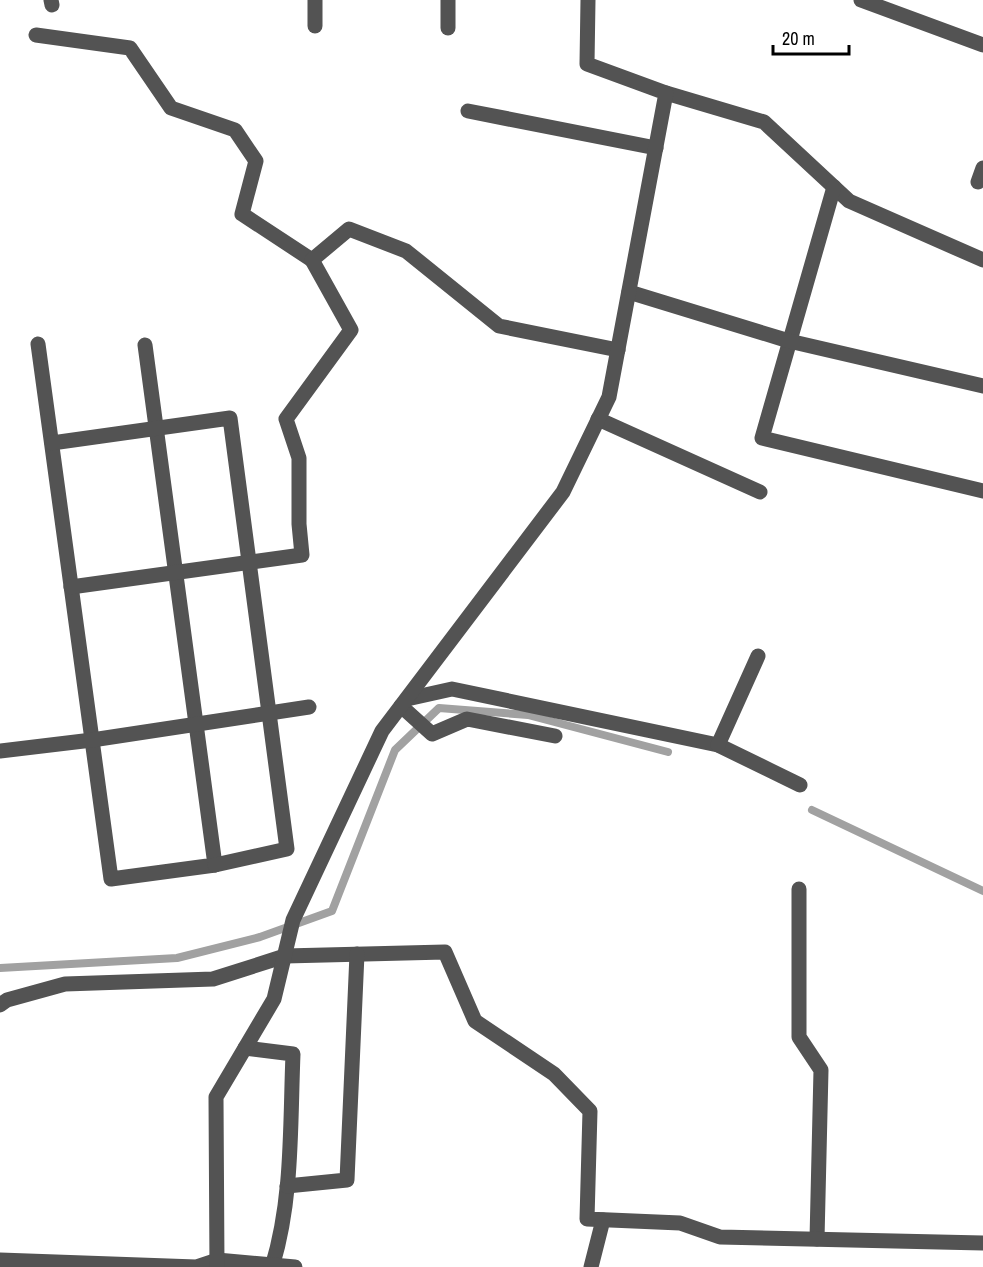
<svg xmlns="http://www.w3.org/2000/svg" width="983" height="1267" viewBox="0 0 983 1267" font-family="'Archivo Narrow',sans-serif">
  <style>
    .lines { fill: none; stroke-linecap: round; stroke-linejoin: round }
    .stream { stroke: #a1a1a1; stroke-width: 8 }
    .minor { stroke: #535353; stroke-width: 15 }
  </style>
  <rect width="100%" height="100%" fill="#fff"/>
  <g class="lines">
    <g class="stream">
      <polyline points="812,810 983,891"/>
      <polyline points="0,968 177,958 260,937 332,911 395,750 439,708 528,715 668,752"/>
    </g>
    <g class="minor">
      <polyline points="51,0 52,5"/>
      <polyline points="315,0 315,26"/>
      <polyline points="448,0 448,28"/>
      <polyline points="861,0 983,45"/>
      <polyline points="36,35 130,48 171,108 235,130 256,161 242,214 312,260"/>
      <polyline points="666,93 764,122 849,201 983,260"/>
      <polyline points="468,111 656,148"/>
      <polyline points="978,182 983,168"/>
      <polyline points="834,187 762,438 983,491"/>
      <polyline points="629,292 789,341 983,386"/>
      <polyline points="38,344 111,879 215,865 145,345"/>
      <polyline points="598,419 760,492"/>
      <polyline points="52,443 230,418 287,849 215,865"/>
      <polyline points="71,587 302,555 299,524 299,458 286,419 351,330 312,260 349,229 406,251 499,326 618,350"/>
      <polyline points="407,699 452,689 718,745 800,785"/>
      <polyline points="401,706 432,734 467,719 555,736"/>
      <polyline points="718,745 758,656"/>
      <polyline points="0,751 92,740 309,707"/>
      <polyline points="799,889 799,1037 821,1070 817,1239"/>
      <polyline points="0,1005 7,1000 65,984 213,979 285,956 445,952 475,1021 554,1074 590,1111 587,1219 680,1223 720,1237 983,1243"/>
      <path d="M 245,1048 L 293,1054 C 290,1125 293,1199 272,1267"/>
      <polyline points="287,1186 347,1180 357,954"/>
      <polyline points="0,1260 196,1267 217,1260 295,1267"/>
      <polyline points="217,1267 216,1097 274,999 293,920 382,731 563,492 609,397 666,93 587,64 588,0"/>
      <polyline points="591,1267 603,1220"/>
    </g>
  </g>
  <path d="M773 45v9h76v-9" fill="none" stroke="#000000" stroke-width="3"/>
  <text x="782" y="45" font-size="18" fill="#000000" stroke="#ffffff" stroke-width="4.5" paint-order="stroke">20 m</text>
</svg>
